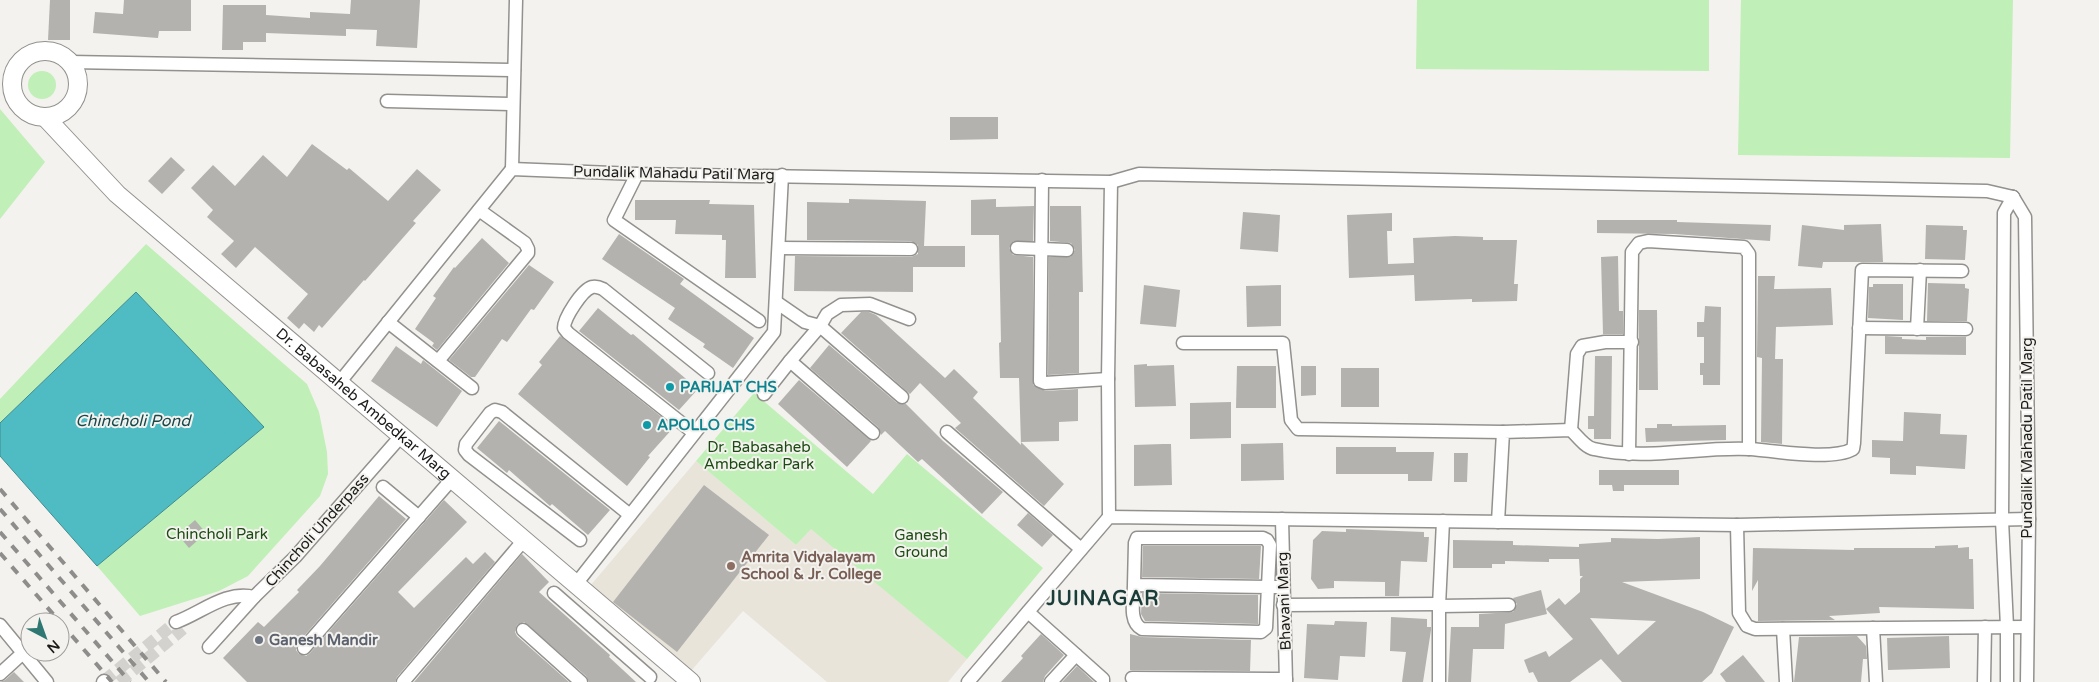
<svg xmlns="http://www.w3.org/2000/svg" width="2099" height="682" viewBox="0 0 2099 682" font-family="'Varela Round',sans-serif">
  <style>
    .built { fill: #e9e4da }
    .green { fill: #c1efb8 }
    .water { fill: #4fbcc3; stroke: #3f8c90 }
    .building { fill: #b3b2af; fill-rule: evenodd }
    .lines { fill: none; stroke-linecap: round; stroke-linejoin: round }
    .street-tunnel { stroke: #d3d2ce; stroke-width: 12; stroke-dasharray: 12 6; stroke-linecap: butt }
    .street-casing { stroke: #92918e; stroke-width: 15 }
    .secondary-casing { stroke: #92918e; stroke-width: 20 }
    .street { stroke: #fff; stroke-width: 12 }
    .secondary { stroke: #fff; stroke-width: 18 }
    .rail { stroke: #8e8d8b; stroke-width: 4; stroke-dasharray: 9 9; stroke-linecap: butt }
    .culture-dot { fill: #0f9aa8; stroke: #f3f2ee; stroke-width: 2 }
    .education-dot { fill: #8d6e63; stroke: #f3f2ee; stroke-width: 2 }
    .worship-dot { fill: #6b7280; stroke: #f3f2ee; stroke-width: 2 }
    .labels { text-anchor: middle; stroke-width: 4; stroke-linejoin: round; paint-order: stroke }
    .street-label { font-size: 15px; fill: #1b1b1a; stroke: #f3f2ee }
    .culture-label { font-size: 15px; font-weight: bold; fill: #0d838f; stroke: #f3f2ee; text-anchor: start }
    .park-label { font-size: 15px; fill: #1a4b10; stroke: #f3f2ee }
    .education-label { font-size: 15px; font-weight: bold; fill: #785e54; stroke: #f3f2ee; text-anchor: start }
    .worship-label { font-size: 15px; font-weight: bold; fill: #5b616d; stroke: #f3f2ee; text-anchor: start }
    .water-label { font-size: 16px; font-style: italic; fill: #17484b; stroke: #f3f2ee }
    .district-label { font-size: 20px; font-weight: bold; letter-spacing: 1px; fill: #1b3d3a; stroke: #f3f2ee }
  </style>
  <rect width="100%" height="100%" fill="#f3f2ee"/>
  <polygon class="built" points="696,461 796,545 811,528 967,659 948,682 827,682 743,611 691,671 590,586"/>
  <g class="green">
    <polygon points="1417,0 1709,0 1709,71 1416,69"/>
    <polygon points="1741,0 2013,0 2010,158 1738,155"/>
    <circle cx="42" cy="85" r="14"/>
    <polygon points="0,109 45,162 0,219"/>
    <polygon points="146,244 307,384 319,412 327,452 328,474 320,496 248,576 219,591 140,616 97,566 264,427 136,292 0,423 0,399"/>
    <polygon points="754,393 873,494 907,454 1043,568 967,659 811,529 796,545 696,461"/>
  </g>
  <polygon class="water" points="136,292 264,427 97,566 0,456 0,423"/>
  <g class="building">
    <polygon points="50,0 70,0 70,40 48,40"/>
    <polygon points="124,0 191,0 191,31 159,31 158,38 93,33 95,12 123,14"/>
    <polygon points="351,0 420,0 417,48 376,46 377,30 346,29 346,36 266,33 266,42 243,42 243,50 222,50 223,5 266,5 266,15 310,18 310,12 350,14"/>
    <polygon points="950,117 998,117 998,139 950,140"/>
    <polygon points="312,144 347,170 349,168 388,201 417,169 441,190 413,221 416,223 365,281 364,280 322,328 319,325 314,332 304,323 299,329 287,318 308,294 255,247 236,268 221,254 234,241 207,217 213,210 191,188 213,165 235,186 263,155 287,177"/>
    <polygon points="171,157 185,170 162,194 148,181"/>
    <polygon points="849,199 926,201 924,246 965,246 965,267 913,267 913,292 794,291 795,256 911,257 918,254 918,245 911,241 807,240 807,202 849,203"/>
    <polygon points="996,199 996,207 1034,206 1033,241 1014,241 1009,248 1013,255 1033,257 1033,385 1045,391 1078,389 1078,421 1059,422 1059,441 1021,442 1064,484 1044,506 955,428 961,423 920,383 910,394 841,333 861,312 869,312 876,315 945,378 954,369 978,392 973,398 1021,445 1019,378 1000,378 999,343 1001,342 999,235 971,235 971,200"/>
    <polygon points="635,200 710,200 709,204 754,205 756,278 725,278 726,240 722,240 722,235 675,234 676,220 635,220"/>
    <polygon points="1050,206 1081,206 1083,292 1079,292 1079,373 1048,375 1049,257 1070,257 1075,250 1071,243 1050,241"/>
    <polygon points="1243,212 1280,215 1278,252 1240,249"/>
    <polygon points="1392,213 1392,231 1387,231 1388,264 1414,263 1413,238 1455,236 1483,237 1483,240 1517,240 1514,284 1518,284 1517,301 1472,302 1472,299 1415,301 1414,275 1349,278 1347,215"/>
    <polygon points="1597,220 1677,220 1677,222 1771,225 1770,241 1674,234 1597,233"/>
    <polygon points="1881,224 1883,262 1823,262 1822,268 1798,266 1802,225 1844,230 1844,225"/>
    <polygon points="1926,225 1963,226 1963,230 1967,230 1965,260 1925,259"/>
    <polygon points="619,234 684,279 680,284 754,338 733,368 703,347 705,344 668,319 675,308 602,259"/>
    <polygon points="482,238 509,263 437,350 432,346 434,343 415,329 436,298 433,296 454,267 455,268"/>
    <polygon points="1618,256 1619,311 1623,311 1623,334 1603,334 1601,257"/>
    <polygon points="529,265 554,282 534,310 531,309 507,342 502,339 475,377 471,377 449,360"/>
    <polygon points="1758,276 1775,276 1774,289 1831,288 1833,325 1776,327 1775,359 1783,359 1782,444 1761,442 1762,358 1757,357"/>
    <polygon points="1928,283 1965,284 1965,288 1969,289 1967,321 1927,321"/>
    <polygon points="1873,284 1903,284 1903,320 1868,318 1869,287 1873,287"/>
    <polygon points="1144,285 1180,290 1176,327 1140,324"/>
    <polygon points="1281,285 1281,326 1247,327 1246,286"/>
    <polygon points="1705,306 1721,307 1720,385 1703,385 1703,375 1700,375 1700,363 1704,363 1704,337 1697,337 1697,322 1704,322"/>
    <polygon points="598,308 631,335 633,334 698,389 679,410 579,331"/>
    <polygon points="1639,310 1657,310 1658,390 1639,390"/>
    <polygon points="560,336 674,427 648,456 650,457 627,486 518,394 542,365 539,362"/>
    <polygon points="1885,336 1902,337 1902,339 1926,340 1926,337 1966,337 1966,355 1885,354"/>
    <polygon points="829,345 897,403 906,404 943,441 1003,492 982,514 922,459 918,462 885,431 881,435 878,427 810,368"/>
    <polygon points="396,346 421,364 423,360 462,391 437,427 371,381"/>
    <polygon points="1595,356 1612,356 1611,439 1594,439 1594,429 1588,429 1588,416 1594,416"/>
    <polygon points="1147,364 1147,366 1174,365 1176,406 1135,407 1134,365"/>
    <polygon points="1237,366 1276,366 1276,408 1236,408"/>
    <polygon points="1301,366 1316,366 1316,395 1301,396"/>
    <rect x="1341" y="368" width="38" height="39"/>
    <polygon points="799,380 871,441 847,467 778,404"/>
    <polygon points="1231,402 1231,438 1190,439 1190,403"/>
    <polygon points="1904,412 1941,414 1940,434 1967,435 1965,469 1916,466 1916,475 1890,474 1890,458 1872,457 1872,440 1903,441"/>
    <polygon points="499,421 610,510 588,535 552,504 550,506 509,470 507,473 477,448"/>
    <polygon points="1657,424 1672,424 1672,426 1726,425 1726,440 1646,442 1645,428 1657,428"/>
    <polygon points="1283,443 1284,480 1241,481 1241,444"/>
    <polygon points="1163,444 1171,444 1172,485 1134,486 1134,445"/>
    <polygon points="1336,447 1396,447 1396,452 1434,452 1432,481 1408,481 1408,474 1336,474"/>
    <polygon points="1454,453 1468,453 1467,482 1454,482"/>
    <polygon points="1599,470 1679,470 1679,485 1624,485 1624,491 1613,491 1612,485 1599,485"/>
    <polygon points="704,485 769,535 677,652 613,602"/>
    <polygon points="379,496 406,519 298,643 296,650 299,654 306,656 310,653 444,500 467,522 398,592 414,608 466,557 473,564 485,552 495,562 397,677 395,682 247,682 223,658 258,622 264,627 299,592 297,590 320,566"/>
    <polygon points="1028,513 1053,535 1042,547 1017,525"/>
    <polygon points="195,520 206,533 189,548 178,535"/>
    <polygon points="1346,529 1424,532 1424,537 1429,537 1427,562 1401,561 1399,596 1385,596 1385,582 1334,581 1334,588 1318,589 1311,579 1313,540 1322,531 1346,532"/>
    <path d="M 1700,537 L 1700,579 L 1622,582 L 1703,612 L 1734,627 L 1712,673 L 1702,682 L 1622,682 L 1601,659 L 1570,682 L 1538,682 L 1533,672 L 1529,673 L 1524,660 L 1546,651 L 1549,657 L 1573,639 L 1546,609 L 1559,598 L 1565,605 L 1580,592 L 1580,579 L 1583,576 L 1580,576 L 1579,559 L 1549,559 L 1549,562 L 1505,561 L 1505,564 L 1492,564 L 1492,568 L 1453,568 L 1453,540 L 1513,541 L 1513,545 L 1579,547 L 1579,544 L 1611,542 L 1611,538 L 1658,539 ZM 1590,618 L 1656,621 L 1618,655 Z"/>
    <polygon points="1958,545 1958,548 1969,547 1969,559 1973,559 1974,609 1879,607 1880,613 1829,616 1835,620 1758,621 1758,580 1752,591 1753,548 1854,550 1854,548 1935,548 1935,546"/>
    <polygon points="1143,546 1261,546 1259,579 1142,577"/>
    <polygon points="522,554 549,582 539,592 610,655 609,657 636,682 589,682 586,676 524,622 517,625 515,632 517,636 569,682 414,682"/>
    <polygon points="1541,590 1547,614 1505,624 1504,649 1473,649 1471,682 1448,682 1451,627 1479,627 1479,614 1513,612 1517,604 1513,598"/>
    <polygon points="1142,593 1258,595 1258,624 1145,621 1141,614"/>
    <polygon points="1391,617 1427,619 1427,627 1431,627 1431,630 1423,682 1402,682 1406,652 1390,651"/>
    <polygon points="1335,621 1367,622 1365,657 1340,656 1338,680 1304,678 1307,624 1334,625"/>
    <polygon points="1041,634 1064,655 1045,676 1043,682 1001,682 1023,658 1021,656"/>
    <polygon points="1130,634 1142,637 1251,640 1250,671 1130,670"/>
    <polygon points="1857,636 1866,646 1867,659 1863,659 1861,682 1794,682 1799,637"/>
    <polygon points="1949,636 1950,668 1888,670 1887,638"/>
    <polygon points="1743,655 1765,682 1726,682 1720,674"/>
    <polygon points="1077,666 1094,682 1062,682"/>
    <polygon points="14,672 24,682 0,682 5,680"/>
  </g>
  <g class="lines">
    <g class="street-tunnel">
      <polyline points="104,681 176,622"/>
      <polyline points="119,682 183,629"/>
    </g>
    <g class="street-casing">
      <g id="street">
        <polyline points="70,62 514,70"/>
        <polyline points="387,101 513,104"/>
        <polyline points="512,169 516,0"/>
        <polyline points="637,174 614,220 759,321"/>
        <polyline points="1042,180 1040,381 1045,383 1108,379"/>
        <polyline points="2013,197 2025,217 2029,519 2027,682"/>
        <polyline points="779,248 911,249"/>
        <polyline points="1017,248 1067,250"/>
        <polyline points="776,302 805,322 820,326 902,397"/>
        <polyline points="388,322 472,388"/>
        <polyline points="1859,328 1966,329"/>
        <polyline points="1917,329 1920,270"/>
        <polyline points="1183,343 1283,343 1291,420 1298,429 1503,432"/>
        <polyline points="438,361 528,253 528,249 525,243 479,210"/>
        <polyline points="339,383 512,169 637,174 1111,182 1139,174 1987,191 2013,197"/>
        <polyline points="764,394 790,361"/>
        <polyline points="1571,430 1577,354 1582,346 1605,342 1632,342"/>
        <polyline points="947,432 1081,549"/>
        <path d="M 694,433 L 568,333 L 564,328 C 564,318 582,290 592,287 C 596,286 599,287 603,289 L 708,373"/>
        <polyline points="873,433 790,361 820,326 827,314 841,305 870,304 909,319"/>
        <polyline points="1629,454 1632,252 1639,243 1648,241 1744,247 1749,254 1749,449"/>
        <polyline points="383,487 419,517"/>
        <polyline points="1109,517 1108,379 1111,182"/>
        <polyline points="1282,519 1286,682"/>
        <path d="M 1498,522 L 1503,432 L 1571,430 C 1577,436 1586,448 1594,449 C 1646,461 1699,446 1751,449 C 1776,451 1832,461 1853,449 L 1854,443 L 1862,270 L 1962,271"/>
        <polyline points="1737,525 1739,613 1747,626 1755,629 2027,627"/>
        <polyline points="580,540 469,455 465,450 466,444 490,413 495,410 502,412 630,515"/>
        <polyline points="576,584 774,332 782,175"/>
        <path d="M 1134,585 C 1134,599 1128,622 1142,629 L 1261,632 L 1266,628 L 1270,545 L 1267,540 L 1263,538 L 1137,538 L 1135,543 L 1134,585 L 1268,587 L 1283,587"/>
        <polyline points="554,593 650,677"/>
        <polyline points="1283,605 1439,604"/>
        <polyline points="1439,606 1509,605"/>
        <polyline points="1028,612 1103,679 1103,682"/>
        <path d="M 176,622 C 201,613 226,590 254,597 L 295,557 L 402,435"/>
        <polyline points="0,625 47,682"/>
        <polyline points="1873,628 1876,682"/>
        <polyline points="1783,629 1786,682"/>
        <polyline points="523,630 581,682"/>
        <polyline points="209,647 254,597"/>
        <polyline points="304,648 452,479"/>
        <polyline points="0,674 24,652"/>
        <polyline points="1132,678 1286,679"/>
        <polyline points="103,682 104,681"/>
        <polyline points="403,682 524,540"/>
        <polyline points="968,682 1109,517 1737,525 2029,519"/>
        <polyline points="1051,682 1076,655"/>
        <polyline points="1439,682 1439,606 1443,521"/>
        <polyline points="1984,682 1985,627"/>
        <polyline points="2007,682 2007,627 2002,520 2004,213 2013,197"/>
      </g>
    </g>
    <g class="secondary-casing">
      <g id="secondary">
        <circle cx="45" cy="84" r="33"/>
        <path id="s1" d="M 45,117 L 117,194 L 691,682"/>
      </g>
    </g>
    <use href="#street" class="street"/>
    <use href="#secondary" class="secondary"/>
    <g class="rail">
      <polyline points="0,489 166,682"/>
      <polyline points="0,509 149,682"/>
      <polyline points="0,532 130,682"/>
      <polyline points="0,553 60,622"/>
      <polyline points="60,622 112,682"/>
    </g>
  </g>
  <g class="culture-dot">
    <circle cx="670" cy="387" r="5"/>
    <circle cx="647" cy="425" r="5"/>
  </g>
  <circle class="education-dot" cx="731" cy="566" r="5"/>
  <circle class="worship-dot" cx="259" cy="640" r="5"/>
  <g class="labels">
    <g class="street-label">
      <text transform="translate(674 173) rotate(1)" y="5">Pundalik Mahadu Patil Marg</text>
      <text dy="5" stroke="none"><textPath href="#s1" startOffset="429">Dr. Babasaheb Ambedkar Marg</textPath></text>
      <text transform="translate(2027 438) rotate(-90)" y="5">Pundalik Mahadu Patil Marg</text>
      <text transform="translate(317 530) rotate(-48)" y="5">Chincholi Underpass</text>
      <text transform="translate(1284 601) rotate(-92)" y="5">Bhavani Marg</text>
    </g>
    <g class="culture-label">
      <text x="680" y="392">PARIJAT CHS</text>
      <text x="657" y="430">APOLLO CHS</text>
    </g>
    <g class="park-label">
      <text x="759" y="452">Dr. Babasaheb<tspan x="759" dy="17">Ambedkar Park</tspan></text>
      <text x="217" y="539">Chincholi Park</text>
      <text x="921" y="540">Ganesh<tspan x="921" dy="17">Ground</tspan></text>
    </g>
    <g class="education-label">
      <text x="741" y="562">Amrita Vidyalayam<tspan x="741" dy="17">School &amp; Jr. College</tspan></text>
    </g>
    <g class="worship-label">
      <text x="269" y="645">Ganesh Mandir</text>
    </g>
    <g class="water-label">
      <text x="133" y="426">Chincholi Pond</text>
    </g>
    <g class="district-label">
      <text x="1103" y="605">JUINAGAR</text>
    </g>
  </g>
  <g transform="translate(45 637) rotate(139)"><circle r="24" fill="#f3f2ee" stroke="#9d9c99"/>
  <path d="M0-4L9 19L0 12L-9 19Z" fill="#2f7772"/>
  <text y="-8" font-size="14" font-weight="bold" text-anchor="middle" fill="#1b1b1a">N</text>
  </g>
</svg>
